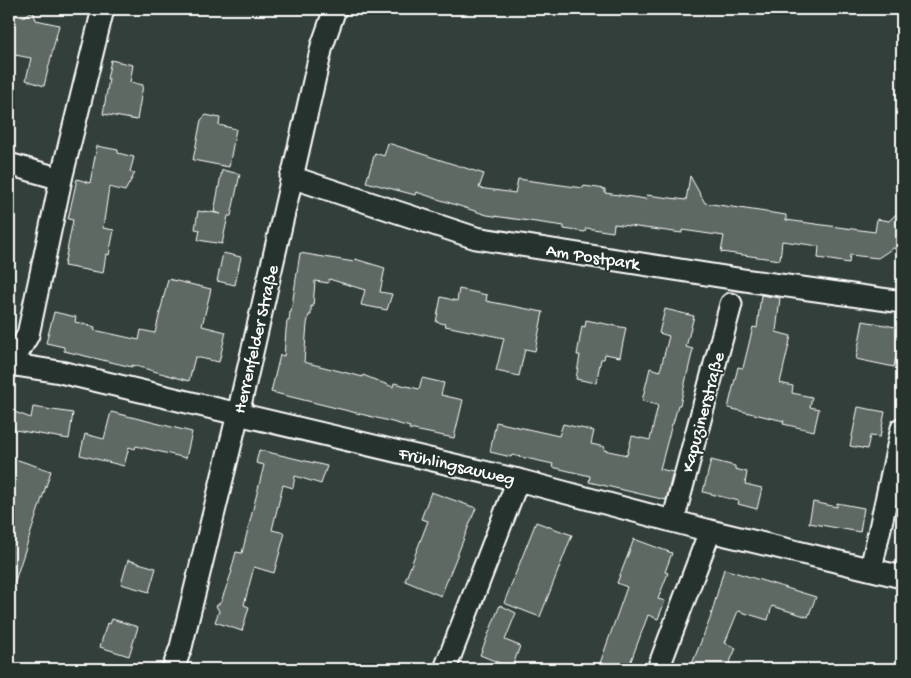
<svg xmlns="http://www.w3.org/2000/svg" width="911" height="678" viewBox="0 0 911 678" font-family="'Gochi Hand',sans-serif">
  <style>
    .building { fill: #5f6964; stroke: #fff }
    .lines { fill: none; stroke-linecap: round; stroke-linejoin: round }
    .minor-casing { stroke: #fff; stroke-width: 25 }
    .minor { stroke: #26332d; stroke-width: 21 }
    .labels { text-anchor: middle; stroke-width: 4; stroke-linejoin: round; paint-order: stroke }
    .street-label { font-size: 18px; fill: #fff; stroke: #26332d }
  </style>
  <rect width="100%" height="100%" fill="#333f3a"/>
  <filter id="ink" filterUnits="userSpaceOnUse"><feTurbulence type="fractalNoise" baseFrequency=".02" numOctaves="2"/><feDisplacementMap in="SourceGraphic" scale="10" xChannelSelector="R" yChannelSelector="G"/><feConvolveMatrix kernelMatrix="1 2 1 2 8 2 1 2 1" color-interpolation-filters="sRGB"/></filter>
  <g filter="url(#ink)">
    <g class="building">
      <polygon points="33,11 36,20 59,25 44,86 26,80 31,58 15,55 13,52 9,51 9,25 11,14 23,17"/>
      <polygon points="111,60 133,65 130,82 143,85 137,120 103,114 109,79 107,79"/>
      <polygon points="206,115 220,118 219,125 236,129 229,167 193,160 201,120"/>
      <polygon points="388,143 484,174 479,188 515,193 518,179 583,188 584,186 605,189 605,193 646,199 647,195 686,200 690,176 705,203 786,215 786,220 875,232 877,219 889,221 902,208 902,250 893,248 878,258 850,255 849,263 818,258 819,246 782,241 780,260 721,252 724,236 682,230 682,233 614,224 613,232 586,228 585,232 564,229 564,226 487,215 416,192 415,195 366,182 375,153 384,156"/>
      <polygon points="97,146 118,150 118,153 134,157 130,172 135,173 125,191 109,187 103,228 114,230 109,255 106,254 103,273 64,266 73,220 68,219 77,179 90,183"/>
      <polygon points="222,170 240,174 231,216 228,216 222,244 198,240 200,230 195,229 198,211 204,212 204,211 221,214 214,212"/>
      <polygon points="223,253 241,257 235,285 217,281"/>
      <polygon points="300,253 354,262 355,259 385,268 380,292 392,294 387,310 361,305 365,290 329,279 328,283 315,281 313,307 311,306 311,315 309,315 307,324 304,362 363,377 363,375 393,387 394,383 419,389 422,378 444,383 441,395 463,400 454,438 409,429 410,427 385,420 271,392 280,355 284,356 286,330 287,321 289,321 290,312 291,312"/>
      <polygon points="168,279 211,289 202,326 226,332 219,362 195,357 189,381 132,365 132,367 64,351 64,347 46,343 54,312 76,317 75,322 95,327 94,330 139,340 141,330 155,333"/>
      <polygon points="459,289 487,295 486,301 543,312 535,351 525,349 519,376 496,371 504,338 445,326 446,324 436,322 441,297 457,301"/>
      <polygon points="761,295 780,298 776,332 791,336 780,383 793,386 792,393 812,397 810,407 819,409 814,431 783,424 784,421 728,408 738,367 743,368 753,327 757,328"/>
      <polygon points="665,309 694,316 686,347 693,349 680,405 678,405 673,424 672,424 660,469 673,472 666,500 589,482 590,476 552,467 553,464 512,455 511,457 490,452 496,422 559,436 563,424 594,431 591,444 605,447 604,450 627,455 632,436 650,440 658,405 642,401 650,368 660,371 669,336 659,333"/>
      <polygon points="586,320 626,328 620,357 605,354 604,359 601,359 596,383 576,379 580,355 577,355 582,326 585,327"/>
      <polygon points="863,321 901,328 894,367 856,359"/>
      <polygon points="33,407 73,413 69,439 9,429 9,410 31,418"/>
      <polygon points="858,407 885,412 880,437 870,436 867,449 850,446"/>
      <polygon points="111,412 192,432 186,458 136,446 135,449 129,447 124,466 80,455 85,434 104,439"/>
      <polygon points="259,450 327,466 321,484 295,476 293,488 283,485 272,530 285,533 274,573 254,567 244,605 249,607 242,631 215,622 219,611 216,606 221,602 232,571 231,571 236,552 242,553 264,465 256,463"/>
      <polygon points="12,458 51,471 12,590 9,590 9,468"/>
      <polygon points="711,460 735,466 735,469 747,472 745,484 762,488 757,509 738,504 739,501 703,492"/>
      <polygon points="431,492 476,508 441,596 405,581 428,521 421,519"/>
      <polygon points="813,502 837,507 837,503 864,508 860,532 809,523"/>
      <polygon points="536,522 572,535 540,617 504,603"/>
      <polygon points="634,539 672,553 665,572 668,573 658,599 665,601 658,619 648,615 628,669 598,669 627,587 617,583"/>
      <polygon points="128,560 156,568 149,592 121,584"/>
      <polygon points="724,569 816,597 808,617 772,606 768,620 738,611 725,643 736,648 727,669 706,669 692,664 710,619"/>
      <polygon points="500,605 516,613 505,640 520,646 512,668 480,655"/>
      <polygon points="112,619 138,627 129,656 100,647 107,623 110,624"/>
    </g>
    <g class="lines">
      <g class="minor-casing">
        <g id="minor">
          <polyline points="9,164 61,179"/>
          <polyline points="291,177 476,238 744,280 902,302"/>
          <polyline points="9,364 60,372 518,480 710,531 902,577"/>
          <polyline points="9,368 28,335 61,179 103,9"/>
          <polyline points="673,521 731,304"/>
          <polyline points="871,569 902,428"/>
          <polyline points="173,669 181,647 238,414 322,46 335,9"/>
          <polyline points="445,669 518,480"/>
          <polyline points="658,669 710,531"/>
        </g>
      </g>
      <use href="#minor" class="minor"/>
    </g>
  </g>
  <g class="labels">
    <g class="street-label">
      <text transform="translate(593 256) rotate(9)" y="6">Am Postpark</text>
      <text transform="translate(255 339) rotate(-77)" y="6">Herrenfelder Straße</text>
      <text transform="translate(702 412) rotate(-75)" y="6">Kapuzinerstraße</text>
      <text transform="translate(457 465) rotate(13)" y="6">Frühlingsauweg</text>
    </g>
  </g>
  <rect width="911" height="678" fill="none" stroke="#26332d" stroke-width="30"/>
  <rect x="15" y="15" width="881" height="648" fill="none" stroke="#fff" stroke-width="2" filter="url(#ink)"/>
</svg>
